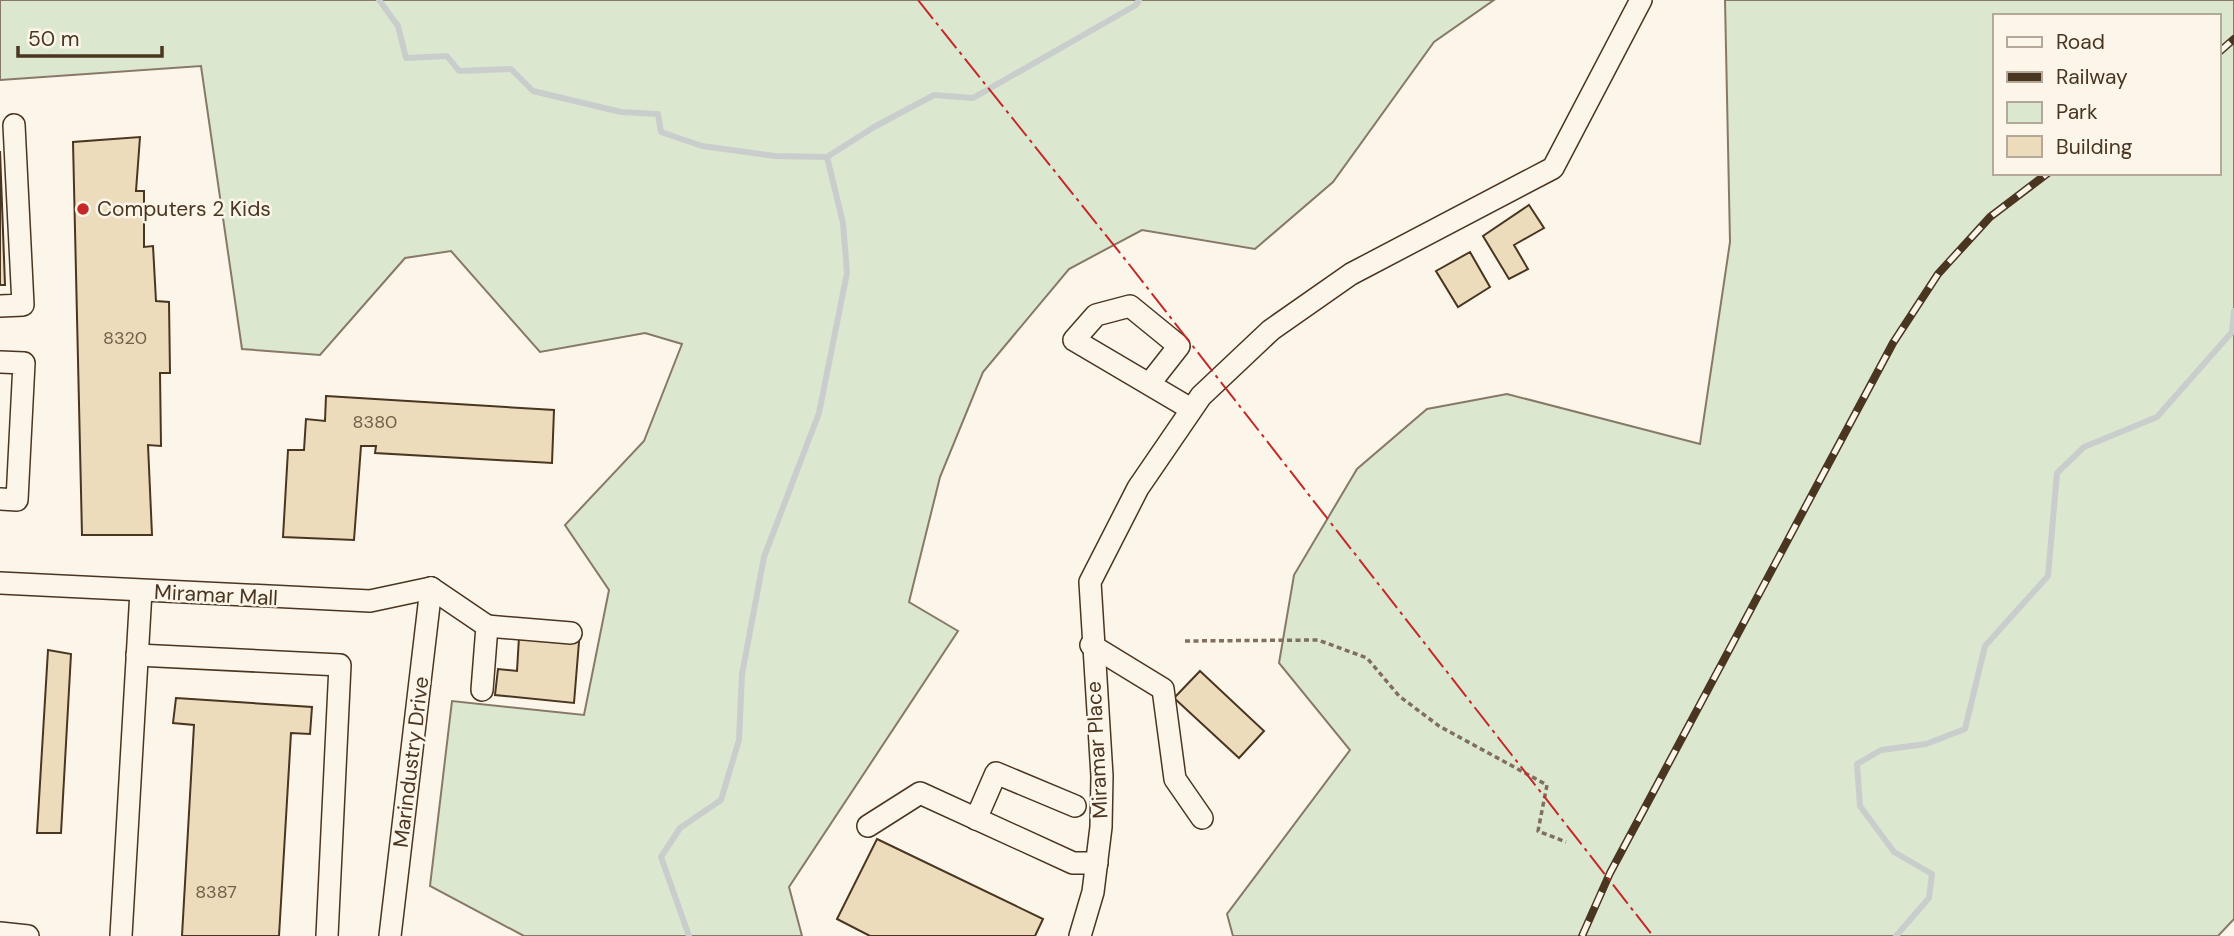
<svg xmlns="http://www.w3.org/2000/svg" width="2234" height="936" viewBox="0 0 2234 936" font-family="'DM Sans',sans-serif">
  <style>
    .green { fill: #dce7d0; stroke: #887966; stroke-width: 2; fill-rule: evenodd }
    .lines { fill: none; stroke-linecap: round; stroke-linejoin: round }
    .stream { stroke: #c9cecd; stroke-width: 6 }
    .building { fill: #ecdcbc; stroke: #4a3520; stroke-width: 2 }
    .minor-casing { stroke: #4a3520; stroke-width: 24 }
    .path { stroke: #7f6f5c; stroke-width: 3.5; stroke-dasharray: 5 3.5; stroke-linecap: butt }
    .minor { stroke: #fbf6e9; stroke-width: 21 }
    .rail-casing { stroke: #4a3520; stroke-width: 8 }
    .rail { stroke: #fbf6e9; stroke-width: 5; stroke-dasharray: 16; stroke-linecap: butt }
    .power { stroke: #c62828; stroke-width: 2; stroke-dasharray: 24 5 3.5 5; stroke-linecap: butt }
    .poi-dot { fill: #c62828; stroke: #fbf6e9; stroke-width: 2.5 }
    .labels { text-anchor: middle; stroke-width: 5; stroke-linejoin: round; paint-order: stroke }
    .number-label { font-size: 18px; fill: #725f47 }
    .poi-label { font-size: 21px; fill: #4a3520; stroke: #fbf6e9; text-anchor: start }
    .street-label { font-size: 21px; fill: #4a3520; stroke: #fbf6e9 }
  </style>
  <rect width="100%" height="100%" fill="#fbf6e9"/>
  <g class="green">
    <polygon points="0,0 1494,0 1434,42 1333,182 1255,249 1142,230 1069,269 983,372 940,477 909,602 958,631 789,887 802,936 524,936 430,886 452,701 584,715 609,590 565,525 644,441 682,344 645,333 540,352 451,251 405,258 320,355 242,349 201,66 0,80"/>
    <path d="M 1725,0 L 2234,0 L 2234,919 L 2218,936 L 1233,936 L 1227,914 L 1350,750 L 1279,663 L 1294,575 L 1357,469 L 1427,409 L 1507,394 L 1700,444 L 1730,242 ZM 1994,16 L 2218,16 L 2218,173 L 1994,173 Z"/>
  </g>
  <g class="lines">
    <g class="stream">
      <polyline points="379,0 398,26 406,58 447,56 459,71 511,69 533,91 621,112 658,114 661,132 702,146 775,156 827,157 874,127 934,95 973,98 1136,5 1139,0"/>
      <polyline points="689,936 661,857 680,828 721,800 739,740 742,674 764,557 819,413 847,273 843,223 827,157"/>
      <polyline points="1896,936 1929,898 1932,874 1894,852 1860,806 1857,764 1881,750 1926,744 1965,729 1985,646 2048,576 2057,473 2084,447 2157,417 2232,332 2234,311"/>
    </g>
  </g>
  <g class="building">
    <polygon points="140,137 136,191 144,191 144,247 153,246 156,301 169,302 170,373 160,373 161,446 148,445 152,535 82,535 73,142"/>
    <polygon points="0,151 5,285 0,285"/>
    <polygon points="1529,205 1544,228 1514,245 1528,269 1509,279 1483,236"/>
    <polygon points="1470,252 1490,287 1458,307 1436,271"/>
    <polygon points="326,396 554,410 552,463 375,453 376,446 361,446 354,540 283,537 288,450 304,450 306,419 325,421"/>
    <polygon points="519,637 579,642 574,703 495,695 498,669 517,671"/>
    <polygon points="48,650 71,654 61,833 37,833"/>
    <polygon points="1200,671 1264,731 1239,758 1174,698"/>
    <polygon points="176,698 312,707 310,734 291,733 279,936 182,936 194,725 173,723"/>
    <polygon points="877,839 1043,919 1035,936 870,936 837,919"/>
  </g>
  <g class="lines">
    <g class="minor-casing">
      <g id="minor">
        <polyline points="0,306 23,305 14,125"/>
        <polyline points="0,362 24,363 17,500 0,499"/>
        <polyline points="1150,383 1179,346 1130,306 1096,315 1074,340 1191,409"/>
        <polyline points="0,583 370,601 431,588"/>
        <polyline points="431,588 487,626 482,690"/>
        <polyline points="487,626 571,633"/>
        <polyline points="1091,645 1163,689 1175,779 1202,818"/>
        <polyline points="137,655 340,665 327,936"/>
        <polyline points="976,819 996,773 1075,806"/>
        <polyline points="868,826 920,793 1073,863 1097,863"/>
        <polyline points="0,933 28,936"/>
        <polyline points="121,936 141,591"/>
        <polyline points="390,936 431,588"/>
        <polyline points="1080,936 1093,892 1101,827 1102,776 1090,582 1138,488 1201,396 1271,330 1351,274 1553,168 1641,0"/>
      </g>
    </g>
    <polyline class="path" points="1185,641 1318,640 1367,658 1399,696 1439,726 1547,785 1538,831 1566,842"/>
    <use href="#minor" class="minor"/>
    <g class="rail-casing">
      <g id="rail">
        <polyline points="2218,53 2234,39"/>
        <polyline points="1582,936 1610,873 1893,343 1938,274 1990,217 2048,173"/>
      </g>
    </g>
    <use href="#rail" class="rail"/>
    <polyline class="power" points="918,0 1128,263 1653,936"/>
  </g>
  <circle class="poi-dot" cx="83" cy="209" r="7"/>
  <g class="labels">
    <g class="number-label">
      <text x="125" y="344">8320</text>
      <text x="375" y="428">8380</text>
      <text x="216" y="898">8387</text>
    </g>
    <g class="poi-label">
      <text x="97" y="216">Computers 2 Kids</text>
    </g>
    <g class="street-label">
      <text transform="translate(216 595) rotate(3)" y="7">Miramar Mall</text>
      <text transform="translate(1097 750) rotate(-93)" y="7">Miramar Place</text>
      <text transform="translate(411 762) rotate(-83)" y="7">Marindustry Drive</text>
    </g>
  </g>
  <rect x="1993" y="14" width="228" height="161" fill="#fbf6e9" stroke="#b4a999" stroke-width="2"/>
  <rect x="2007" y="37" width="35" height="10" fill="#fbf6e9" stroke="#b4a999" stroke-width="2"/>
  <text x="2056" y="49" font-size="21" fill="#4a3520">Road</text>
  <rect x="2007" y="72" width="35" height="10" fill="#4a3520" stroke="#b4a999" stroke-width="2"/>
  <text x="2056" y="84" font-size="21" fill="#4a3520">Railway</text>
  <rect x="2007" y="102" width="35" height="21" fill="#dce7d0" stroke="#b4a999" stroke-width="2"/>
  <text x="2056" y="119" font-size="21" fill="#4a3520">Park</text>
  <rect x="2007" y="136" width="35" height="21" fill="#ecdcbc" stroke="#b4a999" stroke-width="2"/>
  <text x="2056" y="154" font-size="21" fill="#4a3520">Building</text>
  <path d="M18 46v10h144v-10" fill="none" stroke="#4a3520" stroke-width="3.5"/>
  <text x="28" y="46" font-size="21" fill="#4a3520" stroke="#fbf6e9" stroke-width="5" paint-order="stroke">50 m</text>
</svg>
